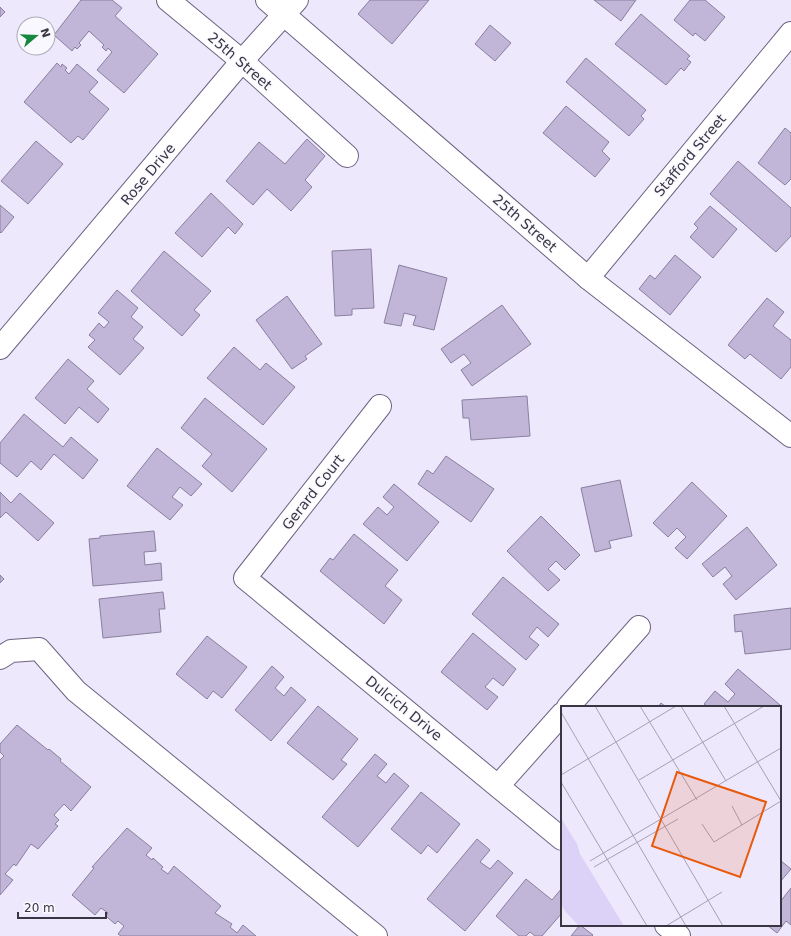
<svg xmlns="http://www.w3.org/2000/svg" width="791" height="936" viewBox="0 0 791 936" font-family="'DejaVu Sans',sans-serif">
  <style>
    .building { fill: #c1b6d8; stroke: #897f9e }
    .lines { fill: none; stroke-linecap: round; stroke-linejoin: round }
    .minor-casing { stroke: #6d6381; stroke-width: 24 }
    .minor { stroke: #fff; stroke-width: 22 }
    .labels { text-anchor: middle; stroke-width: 3; stroke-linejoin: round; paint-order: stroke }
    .street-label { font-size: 14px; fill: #393542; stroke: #faf8ff }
    .inset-road { fill: none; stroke: #a6a0b2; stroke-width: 1 }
    .view { fill: #e8590c; fill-opacity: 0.15; stroke: #e8590c; stroke-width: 2 }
    .inset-edge { fill: none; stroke: #393542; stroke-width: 2 }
  </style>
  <rect width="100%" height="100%" fill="#eee8fd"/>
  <g class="building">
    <polygon points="81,0 112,0 122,8 115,16 158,54 124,93 97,70 112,52 108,48 106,51 102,47 104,45 89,31 79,43 81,45 77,49 75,47 72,51 54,35"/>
    <polygon points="370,0 429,0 392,44 358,14"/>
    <polygon points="594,0 636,0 621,21"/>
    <polygon points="690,0 705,0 725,17 705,41 695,33 693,36 674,20"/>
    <polygon points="0,7 5,12 0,17"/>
    <polygon points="641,14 690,56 687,59 691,62 684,71 681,68 666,85 615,44"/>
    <polygon points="490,25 511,43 495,61 475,44"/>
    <polygon points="586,58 646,110 641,116 644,119 629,136 566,82"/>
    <polygon points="57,63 61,67 62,64 67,68 65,70 69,74 77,64 98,82 89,92 109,109 83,140 78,136 71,143 24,102"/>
    <polygon points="566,106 609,142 602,151 610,159 595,177 543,133"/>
    <polygon points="785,128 791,133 791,179 785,185 758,163"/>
    <polygon points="307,139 325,156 305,180 312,187 291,211 267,189 253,205 226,181 259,142 285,164"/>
    <polygon points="36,141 63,164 28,204 1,181"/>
    <polygon points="738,161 791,208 791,236 776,252 710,194"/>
    <polygon points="211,193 243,224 235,234 228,227 202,257 175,233"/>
    <polygon points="0,205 14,217 1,233 0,232"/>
    <polygon points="710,206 737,229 713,258 690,237 698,228 694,224"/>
    <polygon points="371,249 374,308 352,309 352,315 335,316 332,251"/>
    <polygon points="164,251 211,291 194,310 200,315 182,336 131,291"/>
    <polygon points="675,255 701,277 670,315 639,289 650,275 655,279"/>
    <polygon points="399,265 447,278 434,330 413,325 416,316 404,313 401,326 384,323"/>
    <polygon points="117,290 138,308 131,317 143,327 133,339 144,348 120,375 88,347 95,340 89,335 99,323 104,328 109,322 98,313"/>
    <polygon points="287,296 322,344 305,356 307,359 292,369 256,320"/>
    <polygon points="767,298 784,312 773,326 791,340 791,367 781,379 750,354 745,359 728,345"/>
    <polygon points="502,305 531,344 472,386 461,370 471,363 464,354 451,363 441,349"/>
    <polygon points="234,347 260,370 266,363 295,387 263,425 207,378"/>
    <polygon points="68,359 94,381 87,389 109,409 98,423 79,407 65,424 35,398"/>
    <polygon points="527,396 530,436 471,440 469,418 463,418 462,400"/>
    <polygon points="205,398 267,449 232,492 202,466 212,454 181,428"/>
    <polygon points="24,414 63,447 71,437 98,460 83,479 54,454 41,470 31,461 17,477 0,463 0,443"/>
    <polygon points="157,448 202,484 191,496 180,487 172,497 183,505 170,520 127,486"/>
    <polygon points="446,456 494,489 471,522 418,484 427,470 433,474"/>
    <polygon points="620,480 632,536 609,541 611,548 595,552 581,488"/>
    <polygon points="692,482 727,516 687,559 675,548 686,537 677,528 668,537 653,523"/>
    <polygon points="394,484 439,522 407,561 363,524 378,507 387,515 394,507 383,497"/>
    <polygon points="0,492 11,503 20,493 54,523 38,541 6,512 0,518"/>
    <polygon points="541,516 580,555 565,570 556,561 548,569 560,580 548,591 507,551"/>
    <polygon points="747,527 777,565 736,600 723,584 732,576 725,567 713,577 702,564"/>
    <polygon points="154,531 156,551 144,552 145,565 161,563 162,580 93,586 89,539 100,538 100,536"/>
    <polygon points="354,534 398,570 385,586 402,600 384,624 320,571 330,558 333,560"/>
    <polygon points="0,575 4,579 0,583"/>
    <polygon points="503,577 559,624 548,637 537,627 529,637 539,645 526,660 472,614"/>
    <polygon points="163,592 165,609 159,609 161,632 103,638 99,599"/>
    <polygon points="791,608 791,649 745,654 742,631 735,632 734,615"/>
    <polygon points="473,633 516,669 503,686 493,678 485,687 498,697 487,710 441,672"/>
    <polygon points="207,636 247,667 222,698 213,691 207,699 176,674"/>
    <polygon points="272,666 284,677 275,688 284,696 291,687 306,700 271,741 235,710"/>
    <polygon points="738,669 780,705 778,707 708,707 704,704 715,691 728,702 735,694 725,684"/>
    <polygon points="661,703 666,707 658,707"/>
    <polygon points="318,706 358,739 341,760 347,764 333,780 287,743"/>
    <polygon points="17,725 48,750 49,749 61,759 60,761 91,787 71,811 64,804 54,815 59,820 55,824 58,826 38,849 31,844 16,866 14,864 5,874 13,880 0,895 0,760 4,756 0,752 0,744"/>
    <polygon points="375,754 387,764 377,776 386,783 394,773 409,786 358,847 322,817"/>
    <polygon points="421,792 460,824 437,853 428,845 421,854 391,829"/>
    <polygon points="127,828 152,848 146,855 152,860 153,858 163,867 161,869 168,874 174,866 221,906 215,913 232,924 230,927 237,933 243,925 256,936 121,936 118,934 124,926 118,921 115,924 106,916 108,913 101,908 95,915 72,895 94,868 92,867"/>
    <polygon points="477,839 490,850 480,862 490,869 498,860 513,873 465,931 427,899"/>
    <polygon points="780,860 791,869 780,882"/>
    <polygon points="526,879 552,900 562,888 562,913 542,936 535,936 530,932 526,936 519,936 496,916"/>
    <polygon points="791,888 791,925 786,921 777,933 767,925 780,925 780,902"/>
    <polygon points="580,925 593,935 592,936 571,936"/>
  </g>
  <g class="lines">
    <g class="minor-casing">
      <g id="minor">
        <polyline points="168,0 242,61 347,156"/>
        <polyline points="267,0 588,278 791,436"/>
        <polyline points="588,278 791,33"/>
        <polyline points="0,348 242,61 297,0"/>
        <polyline points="380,406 245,578 562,839"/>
        <polyline points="0,658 11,651 39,649 76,691 376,936"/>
        <polyline points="568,707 639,627"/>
        <polyline points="498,786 562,714"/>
        <polyline points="666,925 679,936"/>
      </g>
    </g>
    <use href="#minor" class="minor"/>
  </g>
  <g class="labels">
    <g class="street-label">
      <text transform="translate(240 61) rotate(41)" y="5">25th Street</text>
      <text transform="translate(690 155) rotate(-50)" y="5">Stafford Street</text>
      <text transform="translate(148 174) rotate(-50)" y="5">Rose Drive</text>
      <text transform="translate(525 223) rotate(41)" y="5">25th Street</text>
      <text transform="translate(313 492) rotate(-52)" y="5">Gerard Court</text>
      <text transform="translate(404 708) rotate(39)" y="5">Dulcich Drive</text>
    </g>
  </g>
  <g transform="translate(561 706)">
    <rect width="220" height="220" fill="#eee8fd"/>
    <path d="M 0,112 L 16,138 L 19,148 L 63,220 L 18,220 L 4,205 L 0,198 Z" fill="#dcd1f6"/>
    <path class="inset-road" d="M 34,0 L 162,220M 79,0 L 136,94M 120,0 L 165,75M 163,0 L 220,95M 0,6 L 125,220M 0,69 L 115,0M 78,74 L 203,0M 0,76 L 86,220M 171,100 L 181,119M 141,118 L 153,136 L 220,95M 29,155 L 220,42M 33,161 L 117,113M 105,220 L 161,186"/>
    <path class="view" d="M 116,66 L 205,96 L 179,171 L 91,140 Z"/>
    <rect width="220" height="220" class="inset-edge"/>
  </g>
  <g transform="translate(36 36) rotate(71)"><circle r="19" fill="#faf8ff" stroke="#adaab3"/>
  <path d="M0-3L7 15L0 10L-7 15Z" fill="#16873f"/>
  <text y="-6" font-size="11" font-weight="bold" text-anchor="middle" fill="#393542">N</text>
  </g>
  <path d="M18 912v6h88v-6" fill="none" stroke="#393542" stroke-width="2"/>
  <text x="24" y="912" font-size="12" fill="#393542" stroke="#faf8ff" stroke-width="3" paint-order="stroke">20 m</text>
</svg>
